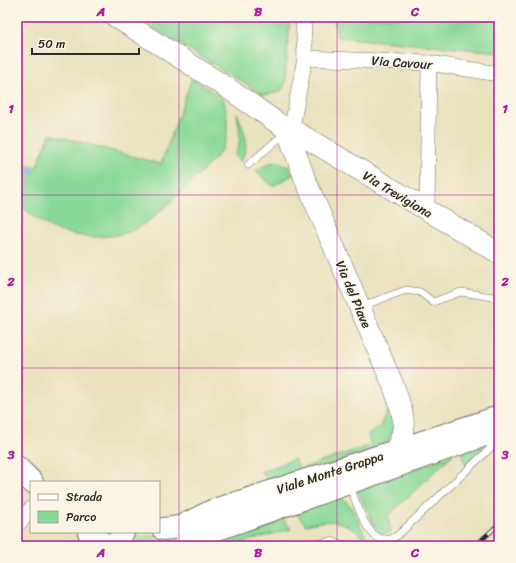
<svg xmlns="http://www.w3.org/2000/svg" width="516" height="563" viewBox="0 0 516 563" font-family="Sriracha,sans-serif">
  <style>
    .green { fill: #88d99a; stroke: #5a8262 }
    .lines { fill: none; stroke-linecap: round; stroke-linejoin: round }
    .stream { stroke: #84b3ef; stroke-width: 4.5 }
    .lane-casing { stroke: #6e6b5f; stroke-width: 8 }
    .street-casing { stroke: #6e6b5f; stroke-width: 16 }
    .secondary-casing { stroke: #6e6b5f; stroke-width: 22 }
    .primary-casing { stroke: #6e6b5f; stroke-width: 24 }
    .lane { stroke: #fff; stroke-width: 7 }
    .street { stroke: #fff; stroke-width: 15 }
    .secondary { stroke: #fff; stroke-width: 21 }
    .primary { stroke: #fff; stroke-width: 22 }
    .rail-casing { stroke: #2b2b2b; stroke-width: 4.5 }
    .rail { stroke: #fcf5e5; stroke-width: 3; stroke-dasharray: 9; stroke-linecap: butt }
    .grid { fill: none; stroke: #b5179e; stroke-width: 1; stroke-opacity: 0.55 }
    .labels { text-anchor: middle; stroke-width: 3; stroke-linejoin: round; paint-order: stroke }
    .street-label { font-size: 13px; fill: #2b2b2b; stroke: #fcf5e5 }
    .neatline { fill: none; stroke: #b5179e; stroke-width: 1.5 }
    .grid-label { font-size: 13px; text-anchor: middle; font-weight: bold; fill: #b5179e }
  </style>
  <rect width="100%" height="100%" fill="#fcf5e5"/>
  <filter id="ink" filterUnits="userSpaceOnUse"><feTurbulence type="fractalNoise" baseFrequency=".025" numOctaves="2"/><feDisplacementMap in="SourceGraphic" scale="8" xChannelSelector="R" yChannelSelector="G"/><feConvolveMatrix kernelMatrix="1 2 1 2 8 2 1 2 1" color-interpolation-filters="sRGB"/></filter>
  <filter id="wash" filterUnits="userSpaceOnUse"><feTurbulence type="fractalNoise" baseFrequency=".012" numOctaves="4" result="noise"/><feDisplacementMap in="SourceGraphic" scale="16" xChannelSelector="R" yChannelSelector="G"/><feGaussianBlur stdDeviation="0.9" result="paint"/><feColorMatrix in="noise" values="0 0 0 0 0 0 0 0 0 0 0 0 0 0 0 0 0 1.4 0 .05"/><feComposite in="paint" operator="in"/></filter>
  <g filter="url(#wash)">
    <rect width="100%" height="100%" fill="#e9e2bf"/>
    <g class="green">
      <polygon points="136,17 283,17 290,19 285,84 280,92 264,95"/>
      <polygon points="334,17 497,17 499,25 499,52 337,37"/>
      <path d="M 192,78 L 224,100 C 234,149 220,153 188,185 C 174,199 159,214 142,225 C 120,240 84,239 60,231 C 44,226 29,213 17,202 L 17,160 L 36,168 L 50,134 L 161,164 Z"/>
      <path d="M 237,113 C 244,133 251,140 241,161 L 234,156 C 243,142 239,129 237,113 Z"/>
      <polygon points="280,162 289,167 294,174 273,186 256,171 270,163"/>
      <polygon points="389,410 395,422 388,444 273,486 261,472 294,459 300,469 371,445 368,435 380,427 386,412"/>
      <polygon points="493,437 465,464 461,449"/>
      <polygon points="453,454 388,516 391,532 385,534 378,533 358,491"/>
      <path d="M 341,497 C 360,511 359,538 377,546 L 372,546 C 349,523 339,516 306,525 L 291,507 Z"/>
      <polygon points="278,512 291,529 247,541 238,546 196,546"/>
      <polygon points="141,535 153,536 162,546 129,546 136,537"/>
    </g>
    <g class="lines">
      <polyline class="stream" points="17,164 34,172"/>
    </g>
  </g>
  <g filter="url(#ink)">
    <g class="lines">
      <g class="lane-casing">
        <g id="lane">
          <polyline points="248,165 283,135"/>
          <polyline points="362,306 406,290 420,292 433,302 461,292 499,298"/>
          <path d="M 349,484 C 357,503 370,556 398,535 L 499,440"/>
          <polyline points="310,546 331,541 345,546"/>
        </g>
      </g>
      <g class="street-casing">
        <g id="street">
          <polyline points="305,58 429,63 499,74"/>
          <polyline points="293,121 305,58 303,17"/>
          <polyline points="427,211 429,63"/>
          <polyline points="17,525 31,509"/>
        </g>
      </g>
      <g class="secondary-casing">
        <g id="secondary">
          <polyline points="116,17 229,89 282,126"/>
          <polyline points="298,133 499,253"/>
          <path d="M 290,138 L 305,179 L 393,385 C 402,410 410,426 395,450"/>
        </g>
      </g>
      <g class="primary-casing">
        <g id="primary">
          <polyline points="17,467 32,482"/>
          <polyline points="163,529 180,527 212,511 499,417"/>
          <polyline points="89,532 106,546"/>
          <polyline points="116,546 123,532"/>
          <polyline points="185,546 209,532 485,435"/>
        </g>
      </g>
      <use href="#lane" class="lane"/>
      <use href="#street" class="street"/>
      <use href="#secondary" class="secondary"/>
      <use href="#primary" class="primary"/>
      <g class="rail-casing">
        <polyline id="rail" points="475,546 499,524"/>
      </g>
      <use href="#rail" class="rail"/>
    </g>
  </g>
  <path class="grid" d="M 179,17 L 179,546M 337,17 L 337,546M 17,195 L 499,195M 17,368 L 499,368"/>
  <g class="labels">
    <g class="street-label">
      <text transform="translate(402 62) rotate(4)" y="5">Via Cavour</text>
      <text transform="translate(398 194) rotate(31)" y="5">Via Trevigiana</text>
      <text transform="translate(354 294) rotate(67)" y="5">Via del Piave</text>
      <text transform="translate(330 472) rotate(-18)" y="5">Viale Monte Grappa</text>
    </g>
  </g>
  <rect width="516" height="563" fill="none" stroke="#fcf5e5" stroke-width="44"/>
  <rect x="30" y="481" width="130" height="52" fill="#fcf5e5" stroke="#a8a49b"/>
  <rect x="38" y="494" width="20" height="6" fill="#ffffff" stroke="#a8a49b"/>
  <text x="66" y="501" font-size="12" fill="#2b2b2b">Strada</text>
  <rect x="38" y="511" width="20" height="12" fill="#88d99a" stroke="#a8a49b"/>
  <text x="66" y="521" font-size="12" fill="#2b2b2b">Parco</text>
  <path d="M32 48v6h107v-6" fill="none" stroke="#2b2b2b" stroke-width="2"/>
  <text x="38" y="48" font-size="12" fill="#2b2b2b" stroke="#fcf5e5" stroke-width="3" paint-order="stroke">50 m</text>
  <rect x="22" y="22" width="472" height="519" class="neatline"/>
  <g class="grid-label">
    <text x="101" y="16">A</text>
    <text x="258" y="16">B</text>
    <text x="415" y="16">C</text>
    <text x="11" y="113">1</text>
    <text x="505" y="113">1</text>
    <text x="11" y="286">2</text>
    <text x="505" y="286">2</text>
    <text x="11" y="459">3</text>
    <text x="505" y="459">3</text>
    <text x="101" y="557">A</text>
    <text x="258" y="557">B</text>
    <text x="415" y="557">C</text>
  </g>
</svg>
